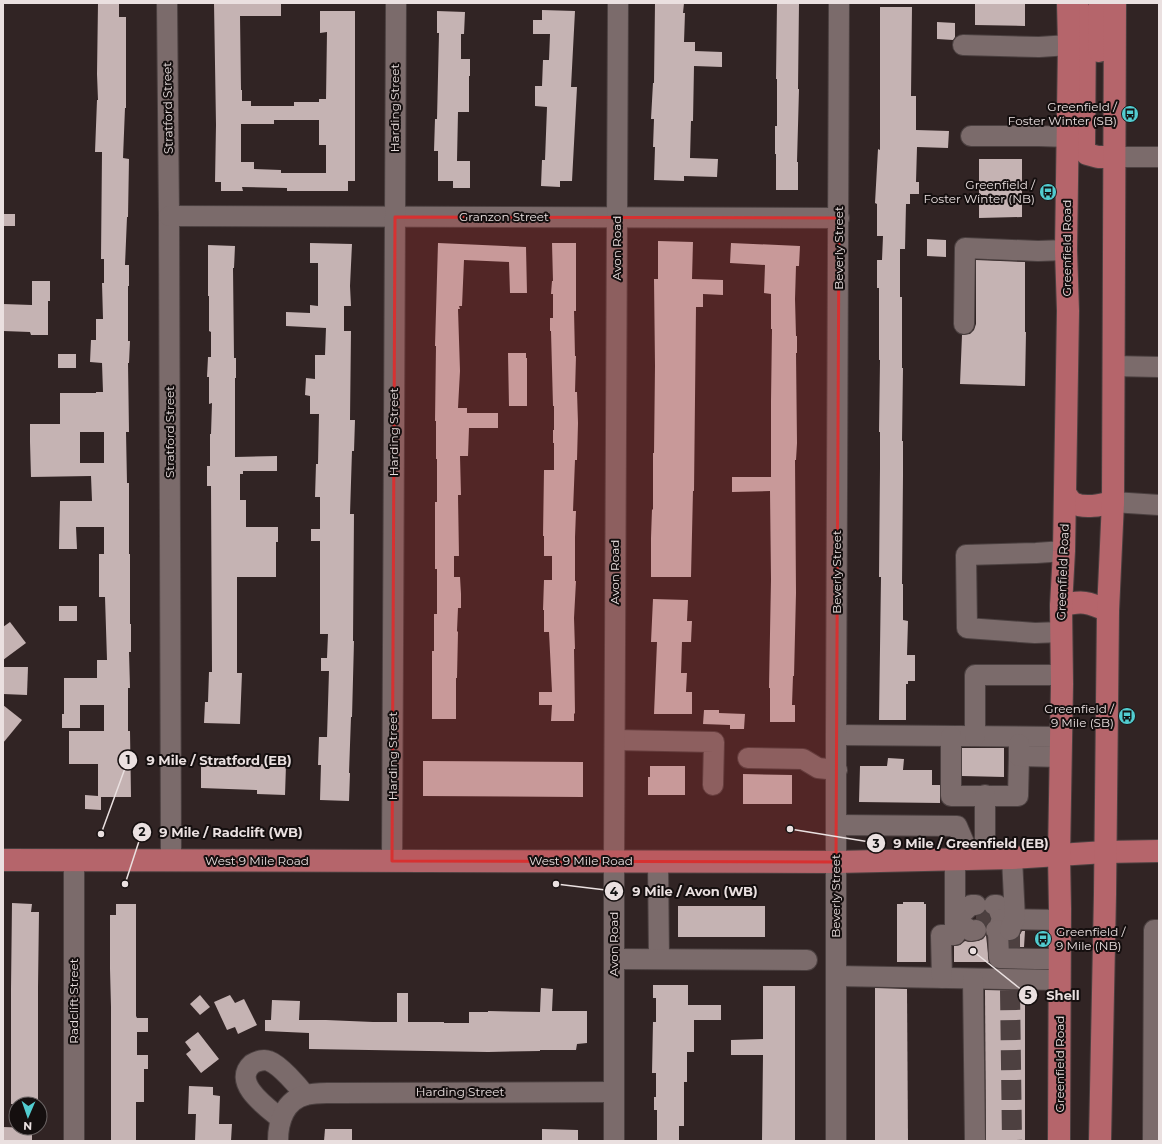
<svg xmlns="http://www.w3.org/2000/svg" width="1162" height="1144" viewBox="0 0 1162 1144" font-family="Montserrat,sans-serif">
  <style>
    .building { fill: #c5b3b3; fill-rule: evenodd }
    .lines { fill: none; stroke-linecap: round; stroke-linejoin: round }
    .minor-tunnel { stroke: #4d4040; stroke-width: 20; stroke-dasharray: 20 10; stroke-linecap: butt }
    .minor-casing { stroke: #4b4040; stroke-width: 22 }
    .major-casing { stroke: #4b4040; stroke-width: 24 }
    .minor { stroke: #7b6b6b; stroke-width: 20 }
    .major { stroke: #b5656b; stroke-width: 22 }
    .marked { fill: #d73131; fill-opacity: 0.2; stroke: #d73131; stroke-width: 3; stroke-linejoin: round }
    .labels { text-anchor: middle; stroke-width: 4; stroke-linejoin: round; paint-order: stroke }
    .poi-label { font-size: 12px; fill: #eae0e0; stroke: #150f0f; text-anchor: end }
    .street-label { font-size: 12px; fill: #eae0e0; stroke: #150f0f }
    .leader { fill: none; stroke: #eae0e0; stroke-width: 1.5 }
    .callout-dot { fill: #eae0e0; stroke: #150f0f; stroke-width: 1.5 }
    .mark-label { font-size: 12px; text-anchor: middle; font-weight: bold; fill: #111 }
    .callout-label { font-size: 13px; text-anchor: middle; font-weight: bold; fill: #eae0e0; stroke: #150f0f; stroke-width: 4; stroke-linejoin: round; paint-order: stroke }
  </style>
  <rect width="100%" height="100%" fill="#312424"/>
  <g class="building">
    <path d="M 98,3 L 119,3 L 119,17 L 126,17 L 126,108 L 125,108 L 123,158 L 129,159 L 128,217 L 127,217 L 125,265 L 129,265 L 129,286 L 128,286 L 128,341 L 130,341 L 129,363 L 128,363 L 129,432 L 126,432 L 127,483 L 129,483 L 129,554 L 130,554 L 130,624 L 131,624 L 131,652 L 129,652 L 130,688 L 128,688 L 128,731 L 130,731 L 131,797 L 101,797 L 101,810 L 85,809 L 85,795 L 98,796 L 98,764 L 69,764 L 69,731 L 104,731 L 104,705 L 80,705 L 80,728 L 62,728 L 62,714 L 64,714 L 64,678 L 97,678 L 97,660 L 107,660 L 105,597 L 99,597 L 99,554 L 104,554 L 104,527 L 76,527 L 77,549 L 59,549 L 60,501 L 92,501 L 91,476 L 31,477 L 30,442 L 30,424 L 60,424 L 60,393 L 96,393 L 96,392 L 103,392 L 102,363 L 90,362 L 91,340 L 96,340 L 96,319 L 103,319 L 102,283 L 104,283 L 104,259 L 101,259 L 102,152 L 95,152 L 97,100 L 98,100 L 97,74 ZM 80,432 L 104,432 L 104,463 L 80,463 Z"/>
    <path d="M 214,3 L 281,3 L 281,16 L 240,16 L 241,90 L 242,90 L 242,101 L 251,101 L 251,106 L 294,106 L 294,102 L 319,102 L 319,99 L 326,99 L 327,32 L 320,33 L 320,11 L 355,11 L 355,181 L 348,181 L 348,191 L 287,191 L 287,188 L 242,187 L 243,191 L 221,191 L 221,182 L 215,182 L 216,125 ZM 274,120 L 319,120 L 319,145 L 326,145 L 326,173 L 281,173 L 281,170 L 254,169 L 254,162 L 241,162 L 241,124 L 274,124 Z"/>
    <polygon points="655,3 684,3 683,13 685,13 684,42 695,42 695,51 722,52 722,67 694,66 693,121 691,121 690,158 718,159 717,177 684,176 684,181 654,180 655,147 653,147 654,119 651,119 653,83 654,83"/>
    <polygon points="777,3 799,3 798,89 799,89 797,162 798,162 798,190 776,190 776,154 775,154 775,126 777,126 777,79 776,79"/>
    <polygon points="975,3 1025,3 1025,26 975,25"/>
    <polygon points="880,7 912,7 911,96 916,96 916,130 949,131 948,148 917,147 916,182 919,182 919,194 910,194 910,204 906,204 905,249 900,249 900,297 902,297 902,368 903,368 902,441 903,441 903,476 902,584 903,584 903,620 908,621 907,655 915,655 915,681 908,681 908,684 906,684 906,720 879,720 881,577 879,577 880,468 880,432 879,432 880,360 879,360 879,288 877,288 877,260 882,260 883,236 877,236 877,204 875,203 878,149 880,150"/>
    <polygon points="542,10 575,11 571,87 577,87 572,181 560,181 560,187 541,186 542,160 545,160 547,107 535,106 535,86 542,86 543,60 549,60 550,34 533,34 533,20 542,20"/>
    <polygon points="437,11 465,12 464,34 461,34 461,59 470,59 470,76 469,76 469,112 458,112 457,161 470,161 470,188 453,188 453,181 438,181 438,151 434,151 435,119 437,119 439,33 437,33"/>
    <polygon points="937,22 955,23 955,37 953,40 937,39"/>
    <polygon points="979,159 1022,159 1022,217 979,218"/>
    <rect x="3" y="214" width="12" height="12"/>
    <polygon points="927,239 946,240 946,257 927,256"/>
    <polygon points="658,241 693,242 692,279 723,280 723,295 703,294 703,307 696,307 694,491 693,491 691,577 651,577 651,538 652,509 653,510 653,453 654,453 655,366 654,279 658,279"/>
    <polygon points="310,243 352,244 350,286 351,306 344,306 344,331 351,331 350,420 355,420 354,451 352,451 350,514 354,514 353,641 354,641 352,717 351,717 349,773 350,773 349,801 320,800 321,765 318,765 319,737 327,737 329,671 321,671 321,658 327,658 328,634 320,634 320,541 311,541 311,529 320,529 320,497 315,497 316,464 318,464 319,414 310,414 310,396 305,395 306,378 315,379 315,355 325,355 326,328 286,326 286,312 310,313 310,305 318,306 318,263 310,263"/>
    <polygon points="438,243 526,247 527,293 510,293 509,262 464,260 462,306 459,306 460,309 458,309 460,371 458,408 467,408 467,413 498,413 498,428 469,428 468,456 460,456 461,495 458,495 459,556 454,556 454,577 460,577 461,594 461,608 458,608 457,631 458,632 457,678 456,678 456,719 432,719 432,651 434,651 434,614 437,614 437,569 435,569 435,502 437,502 437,459 436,459 436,421 435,421 436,346 435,346"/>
    <polygon points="552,243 576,243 576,311 574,311 575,356 576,356 575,392 577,392 578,423 577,460 575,460 573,511 576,511 575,537 575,581 576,581 574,618 575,649 574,649 575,713 574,714 574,721 551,721 552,705 539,705 539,692 552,692 549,632 544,632 544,610 543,610 544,580 552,580 552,556 544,556 544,536 543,536 544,470 554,470 554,443 553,443 553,430 554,430 554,406 553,406 551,331 550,331 550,318 553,318 553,294 551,294 552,281 553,281"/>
    <polygon points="731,243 800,246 799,266 796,266 795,299 796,336 797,336 797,353 796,353 797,443 796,460 795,460 796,593 794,676 793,676 792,705 795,705 795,722 770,722 770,688 769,688 771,579 770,491 732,492 732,477 771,477 771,401 772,329 771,329 771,294 764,293 765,265 730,263"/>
    <polygon points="208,245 235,246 234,268 233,268 234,358 236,358 236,378 235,378 235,457 277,456 277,471 243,471 243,474 240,474 240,500 246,500 246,527 278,527 278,542 276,542 276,577 237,577 237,673 242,673 240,724 204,723 205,702 208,702 209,672 212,672 211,486 207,486 207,466 210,466 210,434 211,434 212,403 209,404 209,377 207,377 208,357 211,357 211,332 209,331 209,296 208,296"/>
    <polygon points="976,260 1025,262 1025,332 1026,332 1025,386 960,384 962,335 970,334 974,330 976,324"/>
    <polygon points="32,281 50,281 50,301 48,301 48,335 31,335 30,332 3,331 3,304 32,305"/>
    <polygon points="508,353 526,353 526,358 527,358 527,406 509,406"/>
    <rect x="58" y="354" width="18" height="14"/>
    <polygon points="653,599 688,600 687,621 692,621 691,642 682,642 681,673 687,673 686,692 692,692 692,714 654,714 657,642 651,642"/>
    <rect x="59" y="606" width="18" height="15"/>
    <polygon points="10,622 26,643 3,660 3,627"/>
    <polygon points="4,667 28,667 27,695 3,694"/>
    <polygon points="3,705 22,720 3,743"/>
    <polygon points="704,710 719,710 719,713 745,714 744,729 730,729 730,725 703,724"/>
    <polygon points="962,748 1004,748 1004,777 962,776"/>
    <polygon points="888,758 904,759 903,770 932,770 932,785 940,785 940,803 859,802 860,766 887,766"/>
    <polygon points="423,761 583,762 583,797 423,796"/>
    <polygon points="201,763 258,765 258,764 286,765 285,795 257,794 257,790 201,788"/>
    <polygon points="650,766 685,766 685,795 648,795 648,777 650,777"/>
    <polygon points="743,774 792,775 792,804 743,804"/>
    <polygon points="903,902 924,902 924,904 926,904 926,962 897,962 897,904 903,904"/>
    <polygon points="12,903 32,904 31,912 39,912 38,987 38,1104 11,1104 11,989"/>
    <polygon points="116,904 136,904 136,1016 137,1018 148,1018 148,1032 137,1032 137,1055 148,1055 148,1069 144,1069 144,1102 136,1102 136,1141 111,1141 111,1007 110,969 110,915 116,915"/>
    <rect x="678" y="906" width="87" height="31"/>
    <polygon points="985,912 988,915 990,919 986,925 984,922 980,919 976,919 976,916 981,915"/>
    <polygon points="1022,931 1025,931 1024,947 1010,947 1010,941 1014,941 1018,938"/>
    <polygon points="986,935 989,962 954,962 954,946 960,945 965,941 969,942 978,941 983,939"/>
    <polygon points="653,985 688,985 688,1005 721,1005 721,1020 694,1020 694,1052 687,1052 687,1082 684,1082 684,1126 679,1126 679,1141 657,1141 657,1110 654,1110 654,1097 656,1097 656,1073 652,1073 653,1022 656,1022 656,998 653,998"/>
    <polygon points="763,986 795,986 795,1141 762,1141 763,1055 731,1055 731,1040 763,1039"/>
    <polygon points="541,988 553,989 552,1011 587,1011 587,1043 577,1044 576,1050 540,1050 540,1051 488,1052 309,1049 309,1033 265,1031 265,1020 271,1020 272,1000 300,1001 299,1020 326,1020 373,1022 397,1022 397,993 408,993 408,1022 444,1022 444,1023 469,1023 469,1012 488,1012 488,1011 540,1012"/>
    <polygon points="875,988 907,989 908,1141 875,1141"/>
    <polygon points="985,990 1025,991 1025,1141 986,1141"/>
    <polygon points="200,995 210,1007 200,1015 190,1004"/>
    <polygon points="230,995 235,1003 244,999 257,1025 238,1034 235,1027 227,1030 214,1002"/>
    <polygon points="198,1032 219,1059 201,1073 186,1054 191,1050 185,1042"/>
    <polygon points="189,1086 213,1087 213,1095 220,1096 219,1124 232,1124 231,1141 195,1141 196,1114 188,1114"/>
    <polygon points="3,1127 32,1128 32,1141 3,1141"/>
    <polygon points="325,1129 352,1129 352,1141 324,1141"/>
    <polygon points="542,1129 578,1130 578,1141 542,1141"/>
  </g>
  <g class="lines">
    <g class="minor-tunnel">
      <polyline points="976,919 994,919"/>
      <polyline points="1010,948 1010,930"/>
      <polyline points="1010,990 1012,1141"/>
    </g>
    <g class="minor-casing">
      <g id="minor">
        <polyline points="167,3 169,216 171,860"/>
        <polyline points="963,45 1039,47 1069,45"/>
        <polyline points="971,136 1039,136 1068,137"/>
        <polyline points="1114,157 1159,157"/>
        <polyline points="169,216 839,218"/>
        <polyline points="964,324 965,248 1038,251 1066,250"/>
        <polyline points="1113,366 1159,367"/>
        <polyline points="1113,502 1159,505"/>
        <polyline points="1061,632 1035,633 967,628 966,555 1036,553 1064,551"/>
        <polyline points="836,735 1061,737"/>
        <polyline points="951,736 951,796 1018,796 1019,756"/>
        <polyline points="975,736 975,675 1062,675"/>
        <polyline points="615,740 714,742 713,785"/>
        <polyline points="1019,744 1019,756 1061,757"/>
        <polyline points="748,758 803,759 818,768 837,770"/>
        <polyline points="836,825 957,826 971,859"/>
        <polyline points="985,859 985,795"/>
        <polyline points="74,860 74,1141"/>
        <polyline points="392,861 396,3"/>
        <polyline points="658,862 659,959"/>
        <polyline points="976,905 971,905 955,920 971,931 976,930"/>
        <polyline points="994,905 997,905 1002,919 998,930 996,930"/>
        <polyline points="1002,919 1060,920"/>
        <polyline points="998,930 999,958 1036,959 1060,959"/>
        <polyline points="1010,930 1011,926 1015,919 1012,858"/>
        <polyline points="615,959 807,960"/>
        <polyline points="836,976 1060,980"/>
        <polyline points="942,978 941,935 955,935 955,859"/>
        <polyline points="973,979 975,1141"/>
        <path d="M 281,1119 C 268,1108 231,1083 252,1064 C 257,1061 264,1059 269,1061 C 280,1065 298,1086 305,1095"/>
        <path d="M 278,1141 C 278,1121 285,1100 306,1095 C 316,1092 327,1093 337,1093 L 614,1092"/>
        <polyline points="614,1141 614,861 618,3"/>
        <polyline points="836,1141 836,735 839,3"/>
        <polyline points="1153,1141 1154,930 1159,930"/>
      </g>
    </g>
    <g class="major-casing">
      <g id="major">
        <polyline points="1076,3 1085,25 1084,148 1087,154 1098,157 1114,157"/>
        <polyline points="1099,51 1100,3"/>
        <path d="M 1065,493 C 1067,496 1070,501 1073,503 C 1085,509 1101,505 1113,502"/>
        <path d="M 1061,606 C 1081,600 1089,602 1108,611"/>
        <polyline points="3,860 836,862 1012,858 1105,852 1159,851"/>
        <polyline points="1059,1141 1060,909 1059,856 1062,684 1061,606 1064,551 1068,311 1066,250 1069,45 1068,3"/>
        <polyline points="1100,1141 1105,894 1108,611 1113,502 1115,3"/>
      </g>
    </g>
    <use href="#minor" class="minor"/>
    <use href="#major" class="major"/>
  </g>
  <path class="marked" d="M 395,217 L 839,218 L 836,862 L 392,861 Z"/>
  <defs>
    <g id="bus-disc" transform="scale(0.9)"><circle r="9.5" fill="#52ccd0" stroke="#150f0f"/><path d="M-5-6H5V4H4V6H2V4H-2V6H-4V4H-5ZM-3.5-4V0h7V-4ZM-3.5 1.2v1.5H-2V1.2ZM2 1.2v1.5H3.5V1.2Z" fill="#111"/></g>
  </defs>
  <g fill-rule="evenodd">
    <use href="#bus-disc" x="1130" y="114"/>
    <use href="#bus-disc" x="1048" y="192"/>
    <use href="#bus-disc" x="1127" y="716"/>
    <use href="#bus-disc" x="1043" y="939"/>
  </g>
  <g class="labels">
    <g class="poi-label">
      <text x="1117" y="111">Greenfield /<tspan x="1117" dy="14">Foster Winter (SB)</tspan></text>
      <text x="1035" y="189">Greenfield /<tspan x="1035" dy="14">Foster Winter (NB)</tspan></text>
      <text x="1114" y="713">Greenfield /<tspan x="1114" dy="14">9 Mile (SB)</tspan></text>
      <text x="1056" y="936" text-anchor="start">Greenfield /<tspan x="1056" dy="14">9 Mile (NB)</tspan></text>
    </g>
    <g class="street-label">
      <text transform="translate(168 108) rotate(-91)" y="4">Stratford Street</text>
      <text transform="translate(395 108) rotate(-90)" y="4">Harding Street</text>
      <text x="504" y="221">Granzon Street</text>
      <text transform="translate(617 248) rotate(-90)" y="4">Avon Road</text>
      <text transform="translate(839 248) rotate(-90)" y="4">Beverly Street</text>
      <text transform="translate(1067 248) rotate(-90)" y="4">Greenfield Road</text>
      <text transform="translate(170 432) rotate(-90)" y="4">Stratford Street</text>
      <text transform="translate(394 432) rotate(-90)" y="4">Harding Street</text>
      <text transform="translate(615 572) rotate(-90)" y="4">Avon Road</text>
      <text transform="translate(837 572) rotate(-90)" y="4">Beverly Street</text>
      <text transform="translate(1063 572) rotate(-88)" y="4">Greenfield Road</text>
      <text transform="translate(393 756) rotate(-90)" y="4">Harding Street</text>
      <text x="257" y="865">West 9 Mile Road</text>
      <text x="581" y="865">West 9 Mile Road</text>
      <text transform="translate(836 896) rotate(-90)" y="4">Beverly Street</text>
      <text transform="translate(614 944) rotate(-90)" y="4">Avon Road</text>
      <text transform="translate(74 1001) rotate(-90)" y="4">Radclift Street</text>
      <text transform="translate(1060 1064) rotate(-90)" y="4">Greenfield Road</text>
      <text x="460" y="1096">Harding Street</text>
    </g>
  </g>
  <path class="leader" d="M101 834L128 760M125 884L142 832M790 829L876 843M556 884L614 891M973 951L1028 995"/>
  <g class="callout-dot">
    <circle cx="101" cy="834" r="4"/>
    <circle cx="125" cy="884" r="4"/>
    <circle cx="790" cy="829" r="4"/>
    <circle cx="556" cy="884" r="4"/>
    <circle cx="973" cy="951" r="4"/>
    <circle cx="128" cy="760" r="10"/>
    <circle cx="142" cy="832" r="10"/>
    <circle cx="876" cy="843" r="10"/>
    <circle cx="614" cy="891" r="10"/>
    <circle cx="1028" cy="995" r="10"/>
  </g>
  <g class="mark-label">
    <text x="128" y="764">1</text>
    <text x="142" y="836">2</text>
    <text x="876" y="848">3</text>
    <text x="614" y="896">4</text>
    <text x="1028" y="999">5</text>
  </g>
  <g class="callout-label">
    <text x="219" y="765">9 Mile / Stratford (EB)</text>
    <text x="231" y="837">9 Mile / Radclift (WB)</text>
    <text x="971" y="848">9 Mile / Greenfield (EB)</text>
    <text x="695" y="896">9 Mile / Avon (WB)</text>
    <text x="1063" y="1000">Shell</text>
  </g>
  <rect width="1162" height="1144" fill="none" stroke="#eae0e0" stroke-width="8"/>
  <g transform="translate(28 1116) rotate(182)"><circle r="19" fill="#150f0f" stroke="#6a6363"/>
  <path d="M0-3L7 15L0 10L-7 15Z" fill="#52ccd0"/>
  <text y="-6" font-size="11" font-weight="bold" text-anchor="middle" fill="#eae0e0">N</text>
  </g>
</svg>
